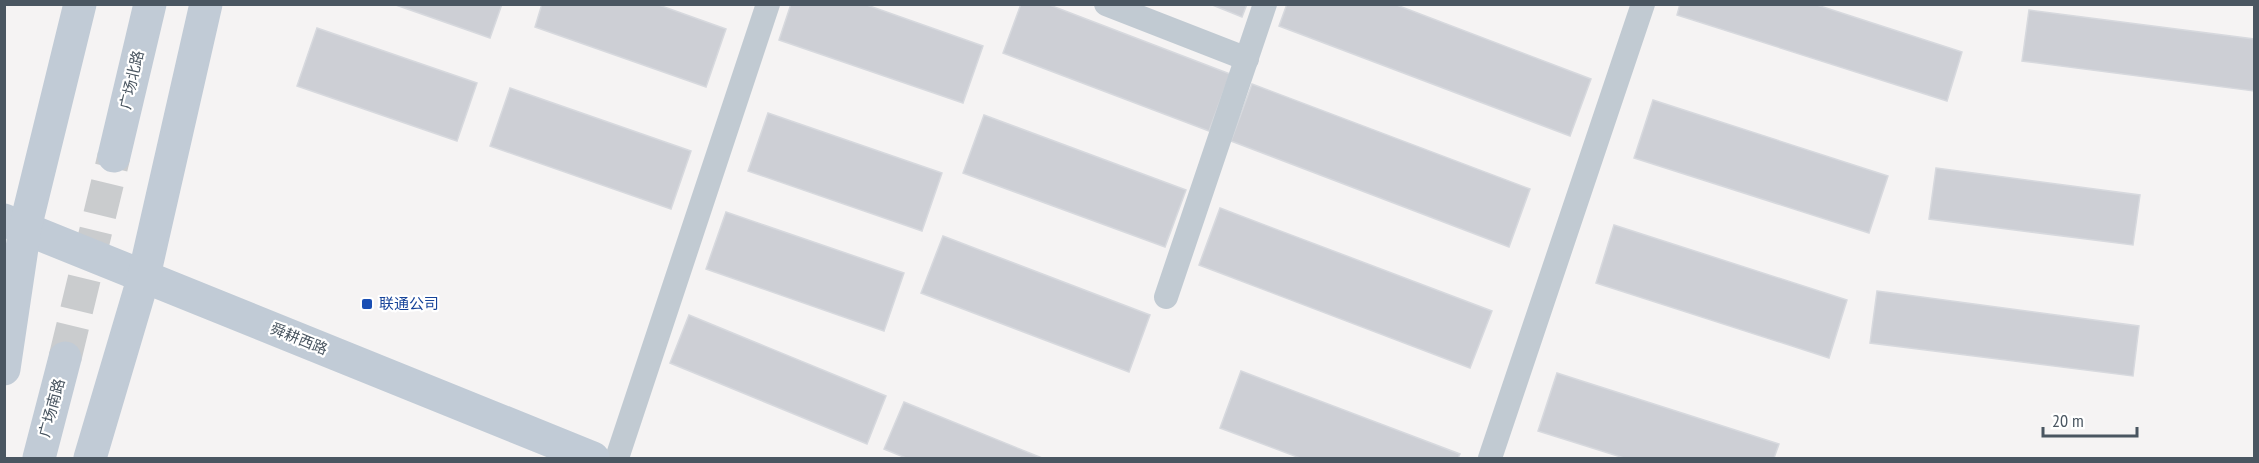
<svg xmlns="http://www.w3.org/2000/svg" width="2259" height="463" viewBox="0 0 2259 463" font-family="'PT Sans Narrow','Noto Sans SC',sans-serif">
  <style>
    .building { fill: #cdcfd5; stroke: #d7d9de; stroke-width: 1.5 }
    .lines { fill: none; stroke-linecap: round; stroke-linejoin: round }
    .secondary-tunnel { stroke: #caccce; stroke-width: 33; stroke-dasharray: 33 16; stroke-linecap: butt }
    .minor { stroke: #c1cad2; stroke-width: 24 }
    .secondary { stroke: #c1cbd6; stroke-width: 33 }
    .transit-dot { fill: #1a4fb4; stroke: #fff; stroke-width: 2 }
    .labels { text-anchor: middle; stroke-width: 4.5; stroke-linejoin: round; paint-order: stroke }
    .street-label { font-size: 15px; fill: #4a5661; stroke: #fff }
    .transit-label { font-size: 15px; fill: #164399; stroke: #fff; text-anchor: start }
  </style>
  <rect width="100%" height="100%" fill="#f5f3f3"/>
  <g class="building">
    <polygon points="393,4 502,4 490,38"/>
    <polygon points="542,4 656,4 726,29 706,87 535,27"/>
    <polygon points="791,4 864,4 983,46 963,103 779,40"/>
    <polygon points="1021,4 1047,4 1230,74 1209,131 1003,53"/>
    <polygon points="1210,4 1247,4 1242,17"/>
    <polygon points="1287,4 1394,4 1591,79 1570,136 1279,26"/>
    <polygon points="1680,4 1814,4 1962,52 1947,101 1677,15"/>
    <polygon points="2029,10 2254,39 2254,91 2022,61"/>
    <polygon points="317,28 477,83 457,141 297,86"/>
    <polygon points="1252,84 1530,189 1509,247 1231,141"/>
    <polygon points="510,88 691,151 671,209 490,146"/>
    <polygon points="1653,100 1888,176 1869,233 1634,158"/>
    <polygon points="768,113 942,173 922,231 748,171"/>
    <polygon points="984,115 1186,190 1165,247 963,173"/>
    <polygon points="1936,168 2140,195 2133,245 1929,219"/>
    <polygon points="1220,208 1492,311 1470,368 1199,265"/>
    <polygon points="726,212 904,273 884,331 706,269"/>
    <polygon points="1614,225 1847,300 1829,358 1596,283"/>
    <polygon points="943,236 1150,315 1129,372 921,293"/>
    <polygon points="1877,291 2139,326 2133,376 1870,343"/>
    <polygon points="689,315 886,396 867,444 670,363"/>
    <polygon points="1241,371 1460,454 1458,458 1300,458 1220,428"/>
    <polygon points="1557,373 1779,444 1774,458 1624,458 1538,431"/>
    <polygon points="904,402 1042,458 906,458 884,449"/>
  </g>
  <g class="lines">
    <polyline class="secondary-tunnel" points="65,358 114,156"/>
    <g class="minor">
      <polyline points="1106,4 1247,59"/>
      <polyline points="1166,297 1265,4"/>
      <polyline points="617,458 768,4"/>
      <polyline points="1490,458 1643,4"/>
    </g>
    <g class="secondary">
      <polyline points="114,156 150,4"/>
      <polyline points="4,220 593,458"/>
      <polyline points="4,369 25,228 80,4"/>
      <polyline points="39,458 65,358"/>
      <polyline points="90,458 144,276 206,4"/>
    </g>
  </g>
  <rect class="transit-dot" x="361" y="298" width="12" height="12" rx="3"/>
  <g class="labels">
    <g class="street-label">
      <text transform="translate(132 80) rotate(-77)" y="5">广场北路</text>
      <text transform="translate(299 339) rotate(22)" y="5">舜耕西路</text>
      <text transform="translate(52 408) rotate(-75)" y="5">广场南路</text>
    </g>
    <g class="transit-label">
      <text x="379" y="309">联通公司</text>
    </g>
  </g>
  <rect width="2259" height="463" fill="none" stroke="#4a5661" stroke-width="12"/>
  <path d="M2043 427v9h94v-9" fill="none" stroke="#4a5661" stroke-width="3"/>
  <text x="2052" y="427" font-size="18" fill="#4a5661" stroke="#ffffff" stroke-width="4.5" paint-order="stroke">20 m</text>
</svg>
